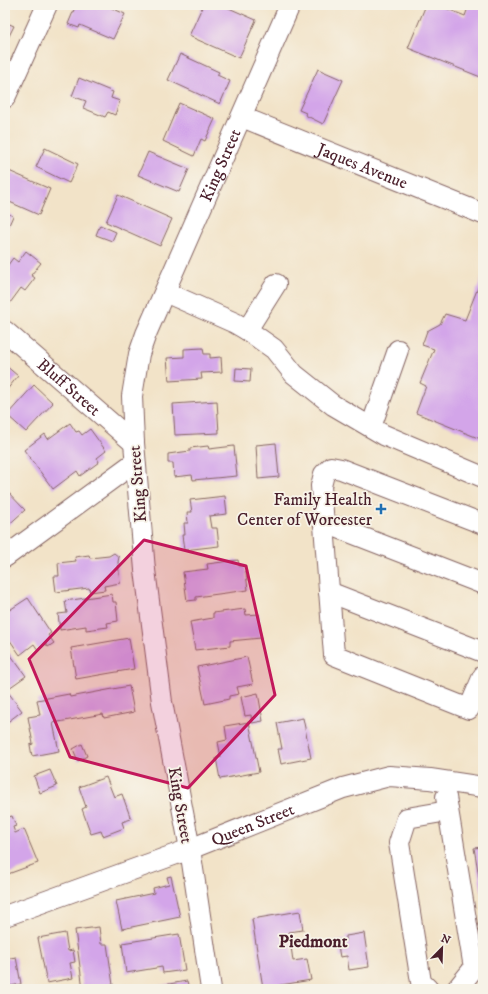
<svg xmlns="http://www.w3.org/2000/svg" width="488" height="994" viewBox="0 0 488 994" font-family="'IM FELL DW Pica',serif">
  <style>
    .building { fill: #d3a5e9 }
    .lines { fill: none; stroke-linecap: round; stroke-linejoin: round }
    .minor-casing { stroke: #856462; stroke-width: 22 }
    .minor { stroke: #fff; stroke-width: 20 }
    .marked { fill: #c2185b; fill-opacity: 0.2; stroke: #c2185b; stroke-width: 3; stroke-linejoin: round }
    .poi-dot { fill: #1f6fb2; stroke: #f7f3e8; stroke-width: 1.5 }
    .labels { text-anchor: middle; stroke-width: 3.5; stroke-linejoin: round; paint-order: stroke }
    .street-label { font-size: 17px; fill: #4a1f2b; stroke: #f7f3e8 }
    .poi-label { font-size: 17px; fill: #4a1f2b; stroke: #f7f3e8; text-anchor: end }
    .neighbourhood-label { font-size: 18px; font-weight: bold; fill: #4a1f2b; stroke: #f7f3e8 }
  </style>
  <rect width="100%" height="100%" fill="#f7f3e8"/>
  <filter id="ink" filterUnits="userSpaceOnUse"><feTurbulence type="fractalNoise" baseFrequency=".025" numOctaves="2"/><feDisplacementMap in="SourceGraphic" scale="8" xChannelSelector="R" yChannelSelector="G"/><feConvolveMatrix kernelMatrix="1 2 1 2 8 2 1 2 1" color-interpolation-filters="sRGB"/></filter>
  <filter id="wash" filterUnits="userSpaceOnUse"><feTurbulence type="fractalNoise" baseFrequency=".012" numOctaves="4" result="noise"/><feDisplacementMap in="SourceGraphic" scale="16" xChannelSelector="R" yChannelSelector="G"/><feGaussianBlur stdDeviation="0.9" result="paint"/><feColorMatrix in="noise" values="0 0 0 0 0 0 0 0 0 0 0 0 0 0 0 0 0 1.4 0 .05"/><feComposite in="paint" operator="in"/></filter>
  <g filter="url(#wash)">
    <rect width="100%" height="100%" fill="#f2e3c8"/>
    <g id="blocks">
      <g class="building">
        <polygon points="76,5 105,5 125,14 113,39 80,25 79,28 68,24"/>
        <polygon points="203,5 222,5 256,20 239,58 189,36"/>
        <polygon points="426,5 438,5 465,16 469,5 483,5 483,78 408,48"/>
        <polygon points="5,22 14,26 6,42 5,41"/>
        <polygon points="180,54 219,72 217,75 230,81 220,104 168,80"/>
        <polygon points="318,69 343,80 323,124 305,115 306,113 299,110"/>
        <polygon points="79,78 113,92 111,98 120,101 115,115 108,112 105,117 83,108 86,101 72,96"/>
        <polygon points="179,103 215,119 205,141 201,139 194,156 163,141"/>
        <polygon points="45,148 78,164 69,183 36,167"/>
        <polygon points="148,152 189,169 179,192 138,175"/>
        <polygon points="9,171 50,189 39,215 5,200 5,172"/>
        <polygon points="118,195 172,219 160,246 106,222"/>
        <polygon points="5,212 13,216 5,234"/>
        <polygon points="100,225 116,232 112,241 96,235"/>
        <polygon points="26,251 41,263 31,275 35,278 25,291 21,288 10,303 5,300 5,269 13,258 18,262"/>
        <polygon points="483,275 483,440 416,413 426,386 420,383 434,349 422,345 427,331 440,324 445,314 465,320"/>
        <polygon points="203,348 204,354 210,354 210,358 221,357 222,372 201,373 202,379 169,381 167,358 184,357 184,349"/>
        <polygon points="5,365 18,376 5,392"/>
        <polygon points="236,368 251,369 250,382 235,381"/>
        <polygon points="34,385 53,403 26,432 7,415"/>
        <polygon points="217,401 219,433 175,435 173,404"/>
        <polygon points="70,423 76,432 79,431 82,435 90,429 106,451 97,458 99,462 80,476 77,471 53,489 24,450 45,434 48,439"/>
        <polygon points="276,443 279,477 258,479 256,445"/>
        <polygon points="208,446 209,449 234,446 237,476 193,480 192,475 174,477 173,463 168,463 168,454 190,451 190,448"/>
        <polygon points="5,489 25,510 5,528"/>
        <polygon points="225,496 227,514 209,516 211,528 217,528 219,546 184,550 182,535 185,535 184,523 188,523 187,512 192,512 190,500"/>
        <polygon points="114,553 119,557 118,562 120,583 104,586 105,590 90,592 89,588 56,592 54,576 59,576 58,563 76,561 75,557 89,555 90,558 109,556"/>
        <polygon points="238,560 239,566 245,565 248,590 196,597 196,600 187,601 183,572 208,569 207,564"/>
        <polygon points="112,594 113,602 116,602 118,621 107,623 108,627 86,630 86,626 60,630 58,614 67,613 65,601"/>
        <polygon points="28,598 51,633 48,635 54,643 48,647 46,644 38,650 34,644 20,655 5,633 5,613"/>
        <polygon points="245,609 246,615 259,614 261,638 230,641 230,646 195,650 190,622 213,618 213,613"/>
        <polygon points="129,638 134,669 76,679 71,648"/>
        <polygon points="5,647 26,676 9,688 5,682"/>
        <polygon points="247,657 253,684 237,687 239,694 229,696 229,699 205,704 197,667"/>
        <polygon points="129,686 134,712 104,718 103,714 53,723 59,751 32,756 30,745 33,744 28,717 40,715 37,700 69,694 70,697"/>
        <polygon points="5,688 22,711 5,724"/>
        <polygon points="258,693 263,721 252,723 251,715 245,716 241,697"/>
        <polygon points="303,718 311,758 281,764 278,749 282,749 277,723"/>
        <polygon points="249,722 259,772 220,779 216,758 221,757 218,742 227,740 225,726"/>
        <polygon points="82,744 87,756 78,761 73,749"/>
        <polygon points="50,770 57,786 40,793 34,776"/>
        <polygon points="106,777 114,797 122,794 131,819 122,822 124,828 103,836 101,831 91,834 82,809 86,807 79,787"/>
        <polygon points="12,816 16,826 13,827 15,833 24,829 38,863 8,874 5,866 5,818"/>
        <polygon points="483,847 483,894 482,894 474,848"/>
        <polygon points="171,876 180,917 122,929 116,901 154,893 153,888 169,884 167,877"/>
        <polygon points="300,911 303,930 289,932 293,961 307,959 311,980 263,988 252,919"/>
        <polygon points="99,927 101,944 107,944 113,985 83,989 75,930"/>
        <polygon points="65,933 68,951 73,950 75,962 70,963 73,978 47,983 38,938"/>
        <polygon points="364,933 369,967 349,970 347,956 340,957 337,941 346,940 346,936"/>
        <polygon points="179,934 185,970 163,973 162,967 126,973 122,943"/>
        <polygon points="16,957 21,984 5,987 5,959"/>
        <polygon points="187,981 189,989 145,989 145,988"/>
      </g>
    </g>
  </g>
  <g filter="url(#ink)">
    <use href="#blocks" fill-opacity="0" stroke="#856462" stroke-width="1"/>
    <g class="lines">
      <g class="minor-casing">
        <g id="minor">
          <polyline points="5,98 47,5"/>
          <path id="s1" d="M 242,117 L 483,214"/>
          <polyline points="165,292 235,323 247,330 274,349 294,374 333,405 384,435 483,477"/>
          <polyline points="247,330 276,284"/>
          <path id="s2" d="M 5,331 L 134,443"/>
          <polyline points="371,427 398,350"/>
          <polyline points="323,522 483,584"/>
          <polyline points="483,524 341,469 331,467 324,474 321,486 334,655 469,709 483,676"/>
          <polyline points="5,557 135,462"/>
          <polyline points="329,592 483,652"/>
          <polyline points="446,797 474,968 457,989"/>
          <path id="s3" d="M 5,916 L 190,849 L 343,788 L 389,776 L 430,779 L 483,787"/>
          <path id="s4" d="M 211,989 L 190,849 L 162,702 L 145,570 L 134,443 L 132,396 L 139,354 L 146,334 L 290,5"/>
          <polyline points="428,989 421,982 399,843 407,818 448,811"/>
        </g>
      </g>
      <use href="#minor" class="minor"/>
    </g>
  </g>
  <path class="marked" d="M 144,540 L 246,566 L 275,695 L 188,788 L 70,757 L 29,659 Z"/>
  <path class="poi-dot" d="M379 503h4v4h4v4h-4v4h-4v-4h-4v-4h4z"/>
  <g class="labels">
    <g class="street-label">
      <text dy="6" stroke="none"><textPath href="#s4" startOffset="847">King Street</textPath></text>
      <text dy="6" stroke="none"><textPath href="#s1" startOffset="130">Jaques Avenue</textPath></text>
      <text dy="6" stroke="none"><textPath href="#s2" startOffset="85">Bluff Street</textPath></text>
      <text transform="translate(137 484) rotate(-95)" y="6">King Street</text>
      <text transform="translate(181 805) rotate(80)" y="6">King Street</text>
      <text dy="6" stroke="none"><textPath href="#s3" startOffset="264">Queen Street</textPath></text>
    </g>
    <g class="poi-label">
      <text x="372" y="505">Family Health<tspan x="372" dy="20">Center of Worcester</tspan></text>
    </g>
    <g class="neighbourhood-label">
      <text x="313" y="947">Piedmont</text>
    </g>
  </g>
  <rect width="488" height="994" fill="none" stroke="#f7f3e8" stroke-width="20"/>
  <g transform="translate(442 948) rotate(23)" stroke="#f7f3e8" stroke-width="3" paint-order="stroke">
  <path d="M0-3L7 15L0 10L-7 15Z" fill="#4a1f2b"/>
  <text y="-6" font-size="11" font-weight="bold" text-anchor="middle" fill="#4a1f2b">N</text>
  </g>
</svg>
